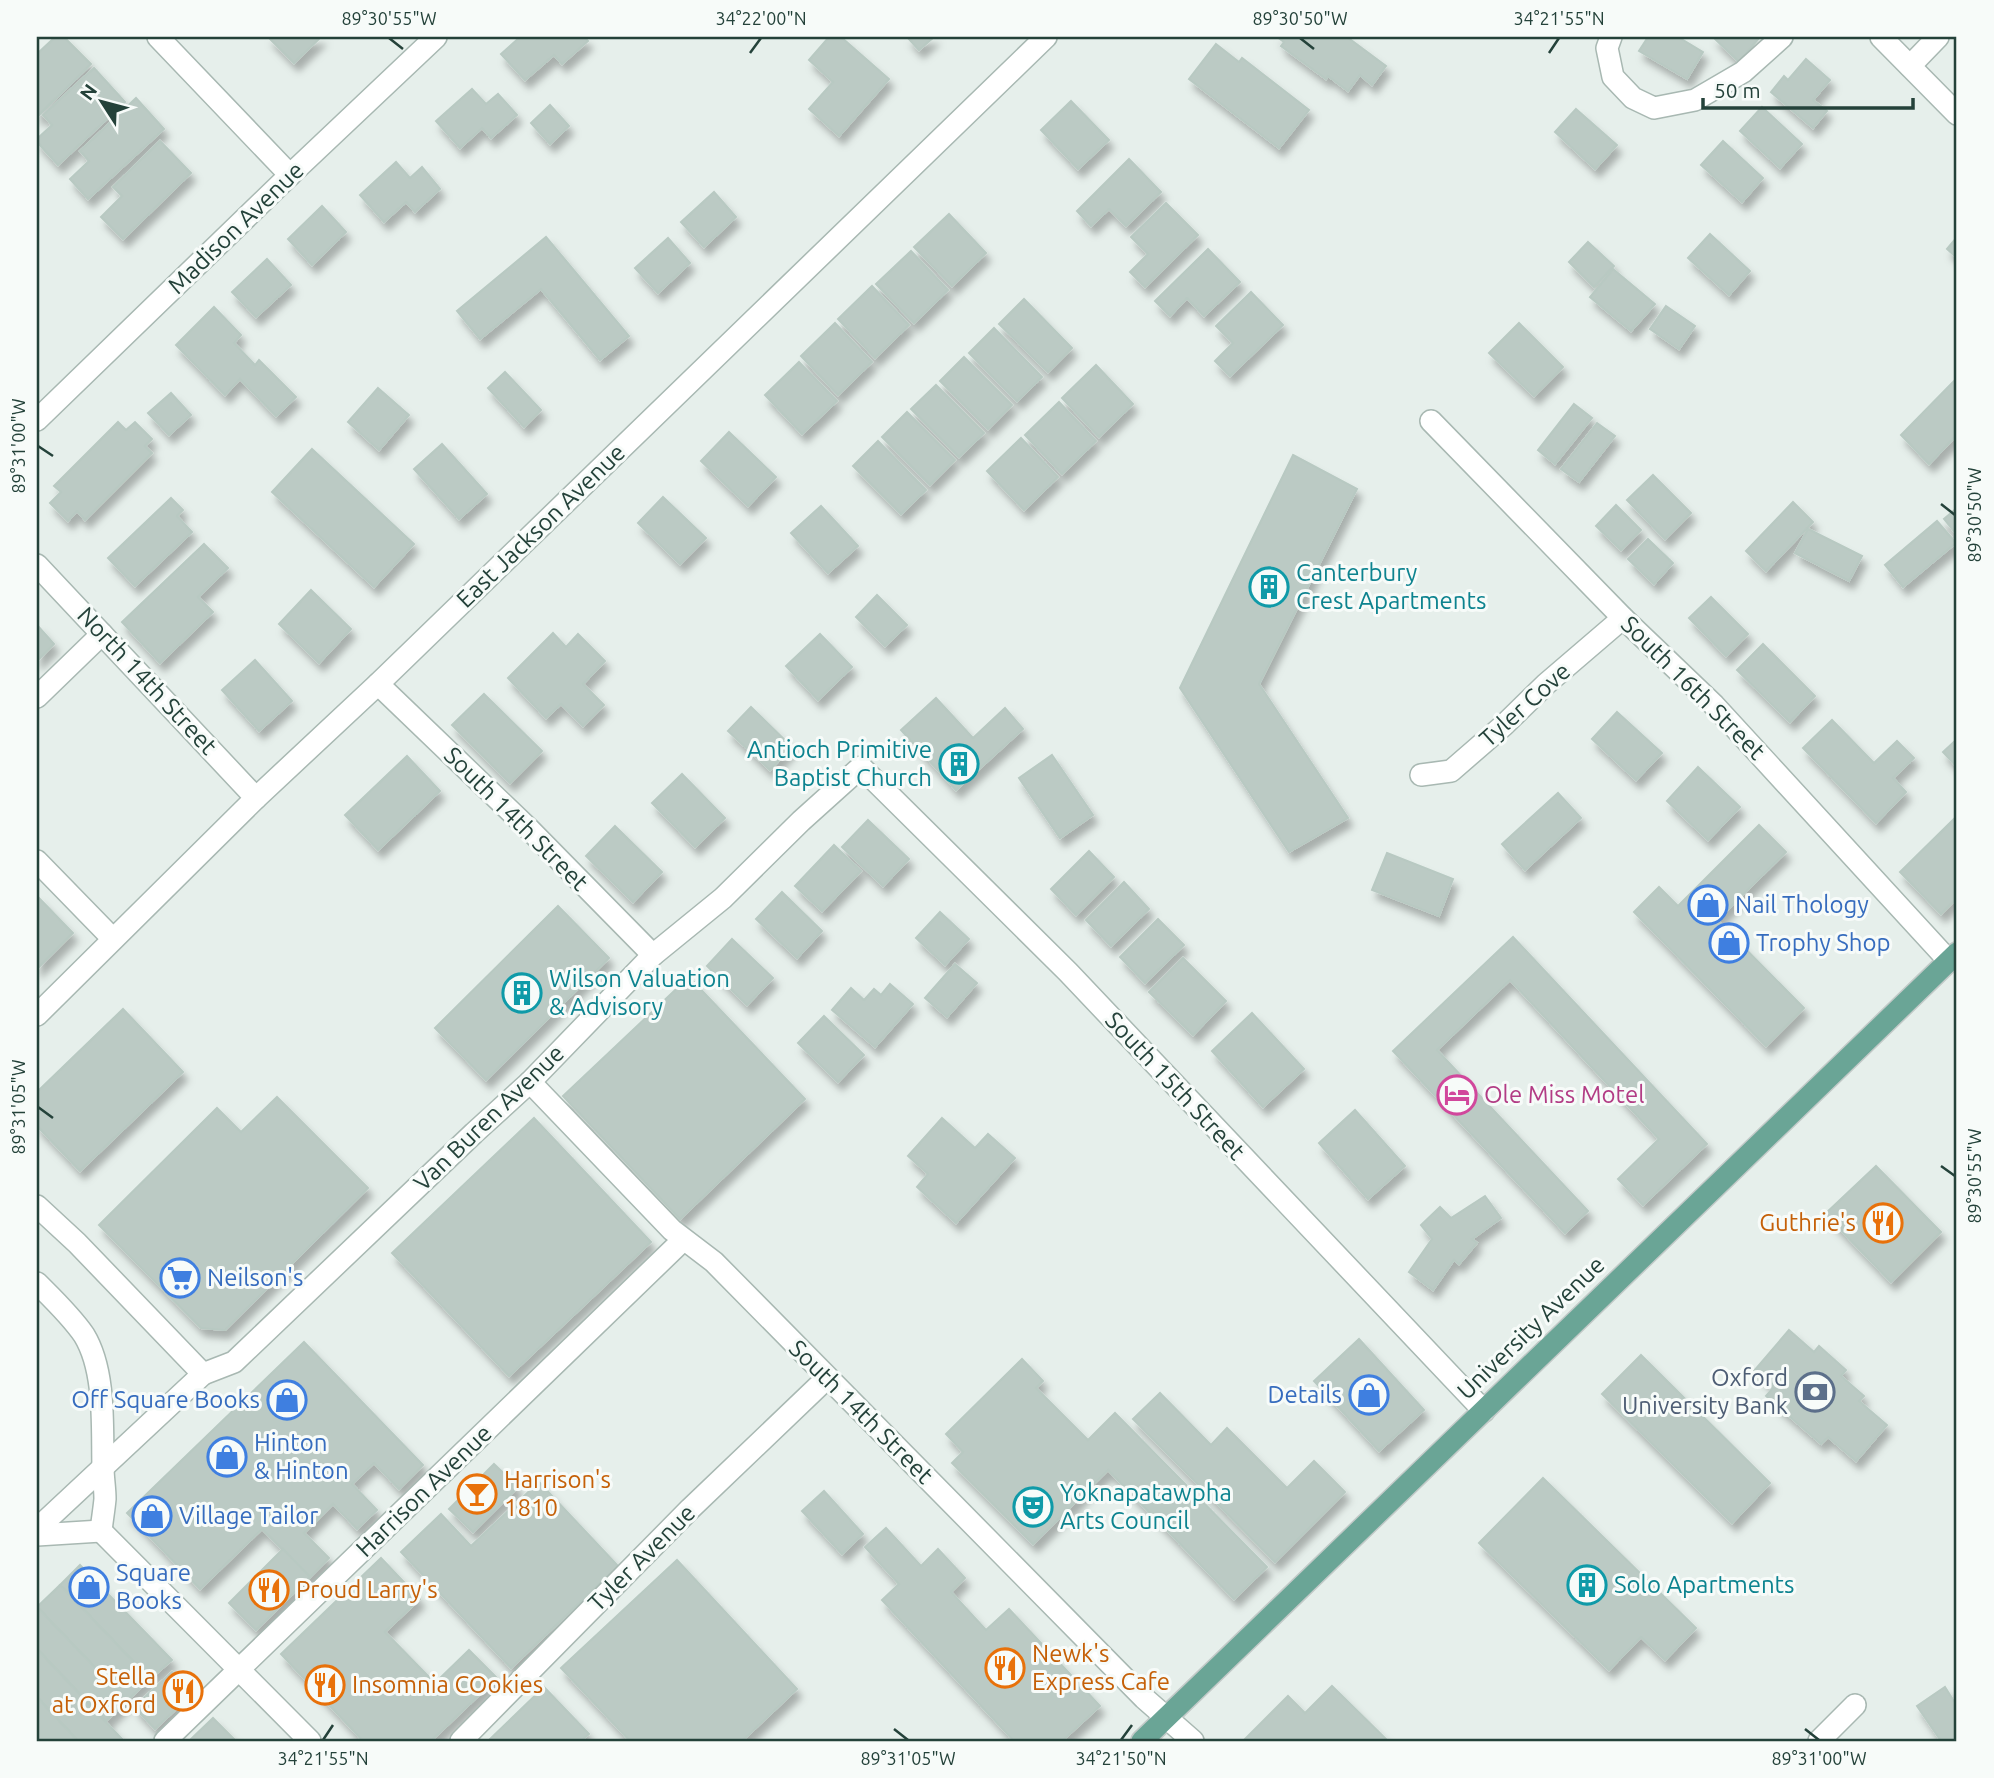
<svg xmlns="http://www.w3.org/2000/svg" width="1994" height="1778" viewBox="0 0 1994 1778" font-family="Ubuntu,sans-serif">
  <style>
    .building { fill: #bbcac4; stroke: #b8c9c2; stroke-width: 2; filter: url(#shadow) }
    .lines { fill: none; stroke-linecap: round; stroke-linejoin: round }
    .minor-casing { stroke: #a8b8b2; stroke-width: 24 }
    .major-casing { stroke: #c2cac8; stroke-width: 24 }
    .minor { stroke: #fff; stroke-width: 21 }
    .major { stroke: #6aa596; stroke-width: 21 }
    .ticks { fill: none; stroke: #24423a; stroke-width: 2.5 }
    .labels { text-anchor: middle; stroke-width: 6; stroke-linejoin: round; paint-order: stroke }
    .street-label { font-size: 24px; fill: #24423a; stroke: #f7fbf9 }
    .culture-label { font-size: 24px; fill: #0d838f; stroke: #f7fbf9; text-anchor: start }
    .shop-label { font-size: 24px; fill: #366cbe; stroke: #f7fbf9; text-anchor: start }
    .hotel-label { font-size: 24px; fill: #b23c85; stroke: #f7fbf9; text-anchor: start }
    .food-label { font-size: 24px; fill: #c56008; stroke: #f7fbf9; text-anchor: start }
    .service-label { font-size: 24px; fill: #4e5e75; stroke: #f7fbf9; text-anchor: end }
    .neatline { fill: none; stroke: #24423a; stroke-width: 2.5 }
    .ticks-label { font-size: 18px; text-anchor: middle; fill: #24423a }
  </style>
  <defs>
    <filter id="shadow"><feDropShadow dx="4.5" dy="8" stdDeviation="3.5" flood-color="#0004"/></filter>
  </defs>
  <rect width="100%" height="100%" fill="#e6efeb"/>
  <g class="building">
    <polygon points="55,37 64,37 91,64 37,117 37,54"/>
    <polygon points="268,37 321,37 294,63"/>
    <polygon points="520,37 584,37 588,41 562,64 554,55 525,80 501,54"/>
    <polygon points="829,37 841,37 889,79 839,136 809,109 833,82 809,60"/>
    <polygon points="907,37 934,37 919,50"/>
    <polygon points="1277,37 1347,37 1386,66 1372,85 1360,75 1348,91 1328,76 1326,79 1281,46 1284,42"/>
    <polygon points="1648,37 1678,37 1703,52 1687,79 1639,51"/>
    <polygon points="1713,37 1760,37 1739,62"/>
    <polygon points="1216,44 1239,62 1242,58 1309,110 1279,148 1189,79"/>
    <polygon points="1806,59 1830,80 1813,100 1827,111 1813,128 1771,92 1784,76 1788,80"/>
    <polygon points="94,68 125,102 58,165 37,142 37,139 52,125 43,115"/>
    <polygon points="472,89 486,104 498,94 517,115 491,138 482,128 460,148 436,121"/>
    <polygon points="136,98 164,129 88,199 70,179 89,161 80,151"/>
    <polygon points="1071,101 1109,140 1078,169 1041,130"/>
    <polygon points="550,105 569,126 550,144 531,123"/>
    <polygon points="1762,107 1802,144 1780,168 1740,131"/>
    <polygon points="1576,109 1617,145 1595,169 1555,132"/>
    <polygon points="160,141 191,173 123,239 101,217 122,196 113,187"/>
    <polygon points="1723,141 1763,178 1742,202 1701,165"/>
    <polygon points="1129,159 1161,192 1126,226 1109,209 1091,226 1077,211"/>
    <polygon points="396,162 410,178 422,167 440,189 415,212 406,202 384,222 360,195"/>
    <polygon points="714,192 736,217 704,247 681,222"/>
    <polygon points="1166,203 1198,235 1145,287 1130,272 1148,254 1131,237"/>
    <polygon points="322,206 346,232 312,265 288,239"/>
    <polygon points="949,214 986,253 952,286 914,247"/>
    <polygon points="1710,234 1750,271 1729,295 1688,258"/>
    <polygon points="546,237 629,336 600,360 541,289 480,339 457,311"/>
    <polygon points="1957,237 1957,258 1947,249"/>
    <polygon points="668,238 690,263 658,293 635,268"/>
    <polygon points="1588,242 1614,266 1594,287 1569,262"/>
    <polygon points="1208,249 1240,282 1204,316 1187,298 1170,316 1155,301"/>
    <polygon points="911,251 948,290 914,323 876,284"/>
    <polygon points="267,259 291,285 256,317 232,292"/>
    <polygon points="1613,269 1655,304 1631,331 1590,297"/>
    <polygon points="872,286 909,325 875,358 838,319"/>
    <polygon points="1251,292 1283,325 1230,376 1215,361 1233,343 1216,326"/>
    <polygon points="1024,299 1072,348 1048,372 999,324"/>
    <polygon points="1666,306 1695,326 1679,349 1650,329"/>
    <polygon points="214,307 241,335 234,343 255,365 259,360 296,397 276,416 240,379 225,395 176,345"/>
    <polygon points="835,323 872,362 838,395 801,356"/>
    <polygon points="1519,323 1563,367 1534,396 1489,353"/>
    <polygon points="994,328 1042,377 1017,401 969,353"/>
    <polygon points="964,357 1012,405 988,429 940,381"/>
    <polygon points="799,362 837,401 802,434 765,395"/>
    <polygon points="1096,365 1133,404 1099,437 1062,398"/>
    <polygon points="505,372 541,410 524,427 488,388"/>
    <polygon points="1957,378 1957,435 1929,464 1901,435"/>
    <polygon points="936,385 984,433 959,457 911,409"/>
    <polygon points="378,388 409,415 379,450 348,422"/>
    <polygon points="171,393 191,415 169,435 148,413"/>
    <polygon points="1059,402 1096,441 1062,474 1025,435"/>
    <polygon points="1574,404 1592,418 1555,464 1538,450"/>
    <polygon points="907,412 955,460 930,485 882,437"/>
    <polygon points="118,422 126,430 135,422 152,439 145,446 152,453 85,520 77,511 68,521 50,503 61,492 54,486"/>
    <polygon points="1597,423 1615,436 1579,482 1561,469"/>
    <polygon points="729,432 776,477 748,506 701,461"/>
    <polygon points="1021,438 1058,477 1024,510 987,471"/>
    <polygon points="878,441 926,490 901,514 853,466"/>
    <polygon points="442,444 487,494 459,519 414,469"/>
    <polygon points="312,449 414,544 374,587 272,492"/>
    <polygon points="1293,455 1357,489 1259,684 1348,818 1289,852 1180,688"/>
    <polygon points="1653,475 1691,513 1665,539 1627,500"/>
    <polygon points="663,497 706,538 680,564 638,523"/>
    <polygon points="171,498 183,510 177,516 192,532 135,586 108,558"/>
    <polygon points="1793,502 1813,522 1766,571 1746,551"/>
    <polygon points="1616,505 1641,530 1621,550 1596,526"/>
    <polygon points="821,506 858,546 828,573 791,533"/>
    <polygon points="1957,508 1957,535 1944,519"/>
    <polygon points="1937,521 1956,543 1903,587 1885,565"/>
    <polygon points="1808,529 1862,556 1849,581 1795,553"/>
    <polygon points="1648,539 1673,563 1654,584 1628,559"/>
    <polygon points="204,544 228,568 198,597 213,612 160,663 122,622"/>
    <polygon points="311,590 351,629 319,663 279,624"/>
    <polygon points="877,595 907,625 885,646 856,617"/>
    <polygon points="1711,597 1748,634 1726,656 1689,618"/>
    <polygon points="37,625 54,644 37,661"/>
    <polygon points="553,633 566,647 578,634 605,661 583,684 604,705 583,726 561,704 546,718 508,678"/>
    <polygon points="820,634 852,667 818,700 786,666"/>
    <polygon points="1763,644 1815,696 1790,722 1737,670"/>
    <polygon points="255,660 292,701 259,731 222,690"/>
    <polygon points="484,694 542,751 510,783 452,725"/>
    <polygon points="936,698 973,738 1005,708 1023,729 956,790 901,730"/>
    <polygon points="751,707 792,747 770,770 728,731"/>
    <polygon points="1617,712 1662,753 1636,780 1592,739"/>
    <polygon points="1832,720 1874,763 1897,741 1914,758 1893,778 1906,792 1876,823 1803,748"/>
    <polygon points="1957,739 1957,767 1943,752"/>
    <polygon points="1052,755 1093,815 1060,838 1019,778"/>
    <polygon points="407,756 440,791 378,850 345,815"/>
    <polygon points="1698,767 1740,807 1708,840 1667,801"/>
    <polygon points="682,774 725,818 695,847 652,803"/>
    <polygon points="1558,793 1581,818 1525,870 1502,844"/>
    <polygon points="1957,816 1957,898 1941,914 1900,872"/>
    <polygon points="868,820 909,859 883,886 842,847"/>
    <polygon points="1759,825 1786,852 1717,920 1804,1008 1766,1046 1634,912 1659,887 1678,906"/>
    <polygon points="615,826 662,872 633,902 586,856"/>
    <polygon points="834,845 861,871 822,911 795,886"/>
    <polygon points="1089,851 1114,877 1076,915 1051,889"/>
    <polygon points="1387,853 1453,879 1439,916 1372,890"/>
    <polygon points="1124,882 1149,909 1111,946 1086,920"/>
    <polygon points="782,892 822,931 797,958 756,919"/>
    <polygon points="37,896 73,933 37,969"/>
    <polygon points="558,906 609,958 486,1080 435,1028"/>
    <polygon points="940,912 969,939 945,965 916,938"/>
    <polygon points="1158,919 1184,945 1145,983 1120,957"/>
    <polygon points="1513,937 1707,1144 1643,1205 1618,1179 1659,1139 1510,980 1437,1050 1588,1211 1565,1233 1393,1051"/>
    <polygon points="732,939 773,978 747,1005 707,966"/>
    <polygon points="1183,958 1226,1001 1193,1035 1149,992"/>
    <polygon points="955,964 977,983 947,1017 925,998"/>
    <polygon points="689,977 805,1099 680,1219 563,1096"/>
    <polygon points="890,984 913,1004 875,1047 832,1010 851,988 864,1000 874,989 881,995"/>
    <polygon points="123,1009 183,1072 80,1171 37,1126 37,1092"/>
    <polygon points="1252,1013 1304,1069 1263,1107 1212,1051"/>
    <polygon points="824,1016 864,1055 838,1082 798,1043"/>
    <polygon points="277,1097 368,1188 225,1330 201,1328 99,1225 217,1108 241,1132"/>
    <polygon points="1355,1110 1405,1166 1368,1199 1319,1143"/>
    <polygon points="534,1118 651,1242 509,1376 392,1253"/>
    <polygon points="942,1118 975,1148 988,1134 1015,1158 956,1223 917,1187 928,1174 908,1156"/>
    <polygon points="1876,1166 1941,1232 1891,1282 1825,1214"/>
    <polygon points="1485,1196 1501,1218 1472,1239 1477,1243 1459,1264 1454,1260 1433,1290 1409,1272 1432,1239 1421,1225 1440,1207 1451,1218"/>
    <polygon points="1789,1330 1814,1352 1819,1346 1846,1370 1841,1376 1864,1396 1859,1401 1887,1425 1856,1461 1828,1437 1821,1444 1766,1396 1773,1388 1754,1371"/>
    <polygon points="1359,1339 1424,1410 1379,1451 1314,1381"/>
    <polygon points="304,1342 423,1465 399,1489 374,1463 352,1484 377,1510 357,1529 333,1504 304,1533 329,1558 310,1577 262,1529 200,1589 127,1513"/>
    <polygon points="1641,1355 1770,1483 1732,1523 1602,1394"/>
    <polygon points="1022,1359 1043,1381 1036,1388 1088,1440 1115,1413 1267,1567 1234,1599 1108,1470 1033,1544 952,1463 963,1452 946,1434"/>
    <polygon points="1160,1393 1211,1445 1227,1428 1287,1488 1314,1461 1345,1492 1275,1562 1133,1419"/>
    <polygon points="494,1464 518,1487 473,1532 449,1509"/>
    <polygon points="1543,1478 1696,1628 1665,1660 1641,1637 1609,1670 1479,1543"/>
    <polygon points="539,1482 618,1566 511,1668 401,1552 441,1514 471,1546"/>
    <polygon points="824,1491 863,1534 842,1554 802,1511"/>
    <polygon points="886,1528 921,1566 938,1549 965,1578 951,1592 986,1630 1009,1609 1100,1706 1062,1741 1014,1741 882,1600 899,1584 865,1547"/>
    <polygon points="283,1549 310,1577 256,1630 229,1603"/>
    <polygon points="381,1558 420,1599 385,1632 435,1683 469,1650 497,1678 431,1741 363,1741 281,1654"/>
    <polygon points="677,1560 797,1689 742,1741 630,1741 561,1668"/>
    <polygon points="80,1565 172,1660 150,1679 60,1585"/>
    <polygon points="60,1585 150,1679 127,1701 37,1607"/>
    <polygon points="37,1607 127,1701 106,1721 37,1649"/>
    <polygon points="37,1649 103,1719 124,1741 78,1741 37,1697"/>
    <polygon points="172,1672 192,1694 155,1729 134,1707"/>
    <polygon points="1332,1686 1388,1741 1243,1741 1288,1696 1305,1713"/>
    <polygon points="544,1687 589,1734 581,1741 488,1741"/>
    <polygon points="1945,1687 1957,1706 1957,1741 1941,1741 1917,1706"/>
    <polygon points="37,1697 78,1741 39,1741 37,1739"/>
    <polygon points="213,1718 236,1741 189,1741"/>
  </g>
  <g class="lines">
    <g class="minor-casing">
      <g id="minor">
        <polyline points="158,37 290,175"/>
        <polyline points="1611,37 1607,48 1613,77 1633,98 1654,108 1695,100 1743,72 1782,37"/>
        <polyline points="1881,37 1957,114"/>
        <polyline points="1910,66 1938,37"/>
        <polyline points="37,420 290,175 436,37"/>
        <polyline points="1431,421 1623,618 1714,705 1949,961"/>
        <polyline points="37,565 256,798"/>
        <polyline points="378,684 530,830 653,955"/>
        <polyline points="37,697 102,634"/>
        <polyline points="1421,775 1451,771 1504,725 1546,684 1623,618"/>
        <polyline points="37,861 113,939"/>
        <polyline points="37,1015 256,798 378,684 1046,37"/>
        <polyline points="530,1082 672,1230 714,1262 1144,1698 1193,1741"/>
        <polyline points="37,1206 77,1243 203,1374 37,1529"/>
        <path d="M 37,1283 C 53,1299 71,1316 84,1335 C 106,1371 102,1427 103,1467 C 103,1478 105,1488 105,1499 C 104,1510 102,1521 101,1531"/>
        <polyline points="203,1374 234,1362 474,1133 530,1082 653,955 723,898 801,821 861,767 1068,972 1484,1411"/>
        <polyline points="101,1531 310,1741"/>
        <polyline points="37,1535 101,1531"/>
        <polyline points="165,1741 683,1240"/>
        <polyline points="461,1741 690,1509 827,1378"/>
        <polyline points="1819,1741 1855,1705"/>
      </g>
    </g>
    <g class="major-casing">
      <polyline id="major" points="1142,1741 1957,953"/>
    </g>
    <use href="#minor" class="minor"/>
    <use href="#major" class="major"/>
  </g>
  <path class="ticks" d="M 389,38 L 403,49M 1300,38 L 1314,49M 750,53 L 761,38M 1549,53 L 1559,38M 38,446 L 53,456M 1941,504 L 1955,515M 38,1107 L 53,1118M 1941,1166 L 1955,1176M 894,1729 L 908,1740M 1805,1729 L 1819,1740M 323,1740 L 333,1725M 1121,1740 L 1132,1725"/>
  <defs>
    <g id="building-ring" transform="scale(2.0125)"><circle r="9.5" fill="#f7fbf9" stroke="#0f9aa8" stroke-width="1.5"/><path d="M-4-6H4V6H1V3H-1V6H-4ZM-2.5-4.3h1.7v1.8h-1.7ZM.8-4.3h1.7v1.8H.8ZM-2.5-1h1.7V.8h-1.7ZM.8-1h1.7V.8H.8Z" fill="#0f9aa8"/></g>
    <g id="shop-ring" transform="scale(2.0125)"><circle r="9.5" fill="#f7fbf9" stroke="#3f7fe0" stroke-width="1.5"/><path d="M-5-2.5h2.3a2.7 3.5 0 0 1 5.4 0H5L5.5 6h-11ZM-1.5-2.5h3a1.5 2.3 0 0 0-3 0Z" fill="#3f7fe0"/></g>
    <g id="hotel-ring" transform="scale(2.0125)"><circle r="9.5" fill="#f7fbf9" stroke="#d1479c" stroke-width="1.5"/><path d="M-6-4.5h1.5V1H6V5H4.5V3h-9V5H-6ZM-4 0a1.8 1.8 0 1 1 3.6 0ZM.5 0V-2.5h3Q6-2.5 6 0Z" fill="#d1479c"/></g>
    <g id="restaurant-ring" transform="scale(2.0125)"><circle r="9.5" fill="#f7fbf9" stroke="#e8710a" stroke-width="1.5"/><path d="M-5-6h1v4h1v-4h1v4h1v-4h1v5L-1.5 .5V6h-2V.5L-5-1ZM5-6V6H3V1.5H1.5Q1.5-4 5-6Z" fill="#e8710a"/></g>
    <g id="supermarket-ring" transform="scale(2.0125)"><circle r="9.5" fill="#f7fbf9" stroke="#3f7fe0" stroke-width="1.5"/><path d="M-6-5.5h2.5l.6 2H6L4.5 2H-2.5L-4.4-4H-6ZM-1.5 3.2a1.3 1.3 0 1 0 .1 0ZM3 3.2a1.3 1.3 0 1 0 .1 0Z" fill="#3f7fe0"/></g>
    <g id="bank-ring" transform="scale(2.0125)"><circle r="9.5" fill="#f7fbf9" stroke="#5c6f8a" stroke-width="1.5"/><path d="M-6-4H6V4H-6ZM0-2.3a2.3 2.3 0 1 0 0 4.6a2.3 2.3 0 1 0 0-4.6Z" fill="#5c6f8a"/></g>
    <g id="bar-ring" transform="scale(2.0125)"><circle r="9.5" fill="#f7fbf9" stroke="#e8710a" stroke-width="1.5"/><path d="M-6-5H6L.8 .8V4.5H3.5V6h-7V4.5H-.8V.8Z" fill="#e8710a"/></g>
    <g id="theatre-ring" transform="scale(2.0125)"><circle r="9.5" fill="#f7fbf9" stroke="#0f9aa8" stroke-width="1.5"/><path d="M-5-5.5Q0-4 5-5.5V0Q5 5 0 6Q-5 5-5 0ZM-3.3-2.5H-1v1.5H-3.3ZM1-2.5H3.3v1.5H1ZM-2.8 1Q0 5.5 2.8 1Z" fill="#0f9aa8"/></g>
  </defs>
  <g fill-rule="evenodd">
    <use href="#building-ring" x="1269" y="587"/>
    <use href="#building-ring" x="959" y="764"/>
    <use href="#shop-ring" x="1708" y="905"/>
    <use href="#shop-ring" x="1729" y="943"/>
    <use href="#building-ring" x="522" y="993"/>
    <use href="#hotel-ring" x="1457" y="1095"/>
    <use href="#restaurant-ring" x="1883" y="1223"/>
    <use href="#supermarket-ring" x="180" y="1278"/>
    <use href="#bank-ring" x="1815" y="1392"/>
    <use href="#shop-ring" x="1369" y="1395"/>
    <use href="#shop-ring" x="287" y="1400"/>
    <use href="#shop-ring" x="227" y="1457"/>
    <use href="#bar-ring" x="477" y="1494"/>
    <use href="#theatre-ring" x="1033" y="1507"/>
    <use href="#shop-ring" x="152" y="1516"/>
    <use href="#building-ring" x="1587" y="1585"/>
    <use href="#shop-ring" x="89" y="1587"/>
    <use href="#restaurant-ring" x="269" y="1590"/>
    <use href="#restaurant-ring" x="1005" y="1668"/>
    <use href="#restaurant-ring" x="325" y="1685"/>
    <use href="#restaurant-ring" x="183" y="1691"/>
  </g>
  <g class="labels">
    <g class="street-label">
      <text transform="translate(236 228) rotate(-44)" y="8">Madison Avenue</text>
      <text transform="translate(541 526) rotate(-44)" y="8">East Jackson Avenue</text>
      <text transform="translate(147 681) rotate(47)" y="8">North 14th Street</text>
      <text transform="translate(1693 688) rotate(45)" y="8">South 16th Street</text>
      <text transform="translate(1525 705) rotate(-42)" y="8">Tyler Cove</text>
      <text transform="translate(516 819) rotate(45)" y="8">South 14th Street</text>
      <text transform="translate(1175 1086) rotate(47)" y="8">South 15th Street</text>
      <text transform="translate(489 1118) rotate(-44)" y="8">Van Buren Avenue</text>
      <text transform="translate(1531 1328) rotate(-44)" y="8">University Avenue</text>
      <text transform="translate(861 1412) rotate(45)" y="8">South 14th Street</text>
      <text transform="translate(424 1491) rotate(-44)" y="8">Harrison Avenue</text>
      <text transform="translate(642 1558) rotate(-45)" y="8">Tyler Avenue</text>
    </g>
    <g class="culture-label">
      <text x="1296" y="581">Canterbury<tspan x="1296" dy="28">Crest Apartments</tspan></text>
      <text x="932" y="758" text-anchor="end">Antioch Primitive<tspan x="932" dy="28">Baptist Church</tspan></text>
      <text x="549" y="987">Wilson Valuation<tspan x="549" dy="28">&amp; Advisory</tspan></text>
      <text x="1060" y="1501">Yoknapatawpha<tspan x="1060" dy="28">Arts Council</tspan></text>
      <text x="1614" y="1593">Solo Apartments</text>
    </g>
    <g class="shop-label">
      <text x="1735" y="913">Nail Thology</text>
      <text x="1756" y="951">Trophy Shop</text>
      <text x="207" y="1286">Neilson's</text>
      <text x="1342" y="1403" text-anchor="end">Details</text>
      <text x="260" y="1408" text-anchor="end">Off Square Books</text>
      <text x="254" y="1451">Hinton<tspan x="254" dy="28">&amp; Hinton</tspan></text>
      <text x="179" y="1524">Village Tailor</text>
      <text x="116" y="1581">Square<tspan x="116" dy="28">Books</tspan></text>
    </g>
    <g class="hotel-label">
      <text x="1484" y="1103">Ole Miss Motel</text>
    </g>
    <g class="food-label">
      <text x="1856" y="1231" text-anchor="end">Guthrie's</text>
      <text x="504" y="1488">Harrison's<tspan x="504" dy="28">1810</tspan></text>
      <text x="296" y="1598">Proud Larry's</text>
      <text x="1032" y="1662">Newk's<tspan x="1032" dy="28">Express Cafe</tspan></text>
      <text x="156" y="1685" text-anchor="end">Stella<tspan x="156" dy="28">at Oxford</tspan></text>
      <text x="352" y="1693">Insomnia COokies</text>
    </g>
    <g class="service-label">
      <text x="1788" y="1386">Oxford<tspan x="1788" dy="28">University Bank</tspan></text>
    </g>
  </g>
  <rect width="1994" height="1778" fill="none" stroke="#f7fbf9" stroke-width="77"/>
  <g transform="translate(102 102) rotate(306)" stroke="#f7fbf9" stroke-width="5" paint-order="stroke">
  <path d="M0-5L12 26L0 18L-12 26Z" fill="#24423a"/>
  <text y="-10" font-size="19" font-weight="bold" text-anchor="middle" fill="#24423a">N</text>
  </g>
  <path d="M1703 98v10h210v-10" fill="none" stroke="#24423a" stroke-width="3.5"/>
  <text x="1714" y="98" font-size="21" fill="#24423a" stroke="#f7fbf9" stroke-width="5" paint-order="stroke">50 m</text>
  <rect x="38" y="38" width="1917" height="1702" class="neatline"/>
  <g class="ticks-label">
    <text x="389" y="25">89°30'55"W</text>
    <text x="761" y="25">34°22'00"N</text>
    <text x="1300" y="25">89°30'50"W</text>
    <text x="1559" y="25">34°21'55"N</text>
    <text transform="translate(19 446) rotate(-90)" y="6">89°31'00"W</text>
    <text transform="translate(1975 515) rotate(-90)" y="6">89°30'50"W</text>
    <text transform="translate(19 1107) rotate(-90)" y="6">89°31'05"W</text>
    <text transform="translate(1975 1176) rotate(-90)" y="6">89°30'55"W</text>
    <text x="323" y="1765">34°21'55"N</text>
    <text x="908" y="1765">89°31'05"W</text>
    <text x="1121" y="1765">34°21'50"N</text>
    <text x="1819" y="1765">89°31'00"W</text>
  </g>
</svg>
